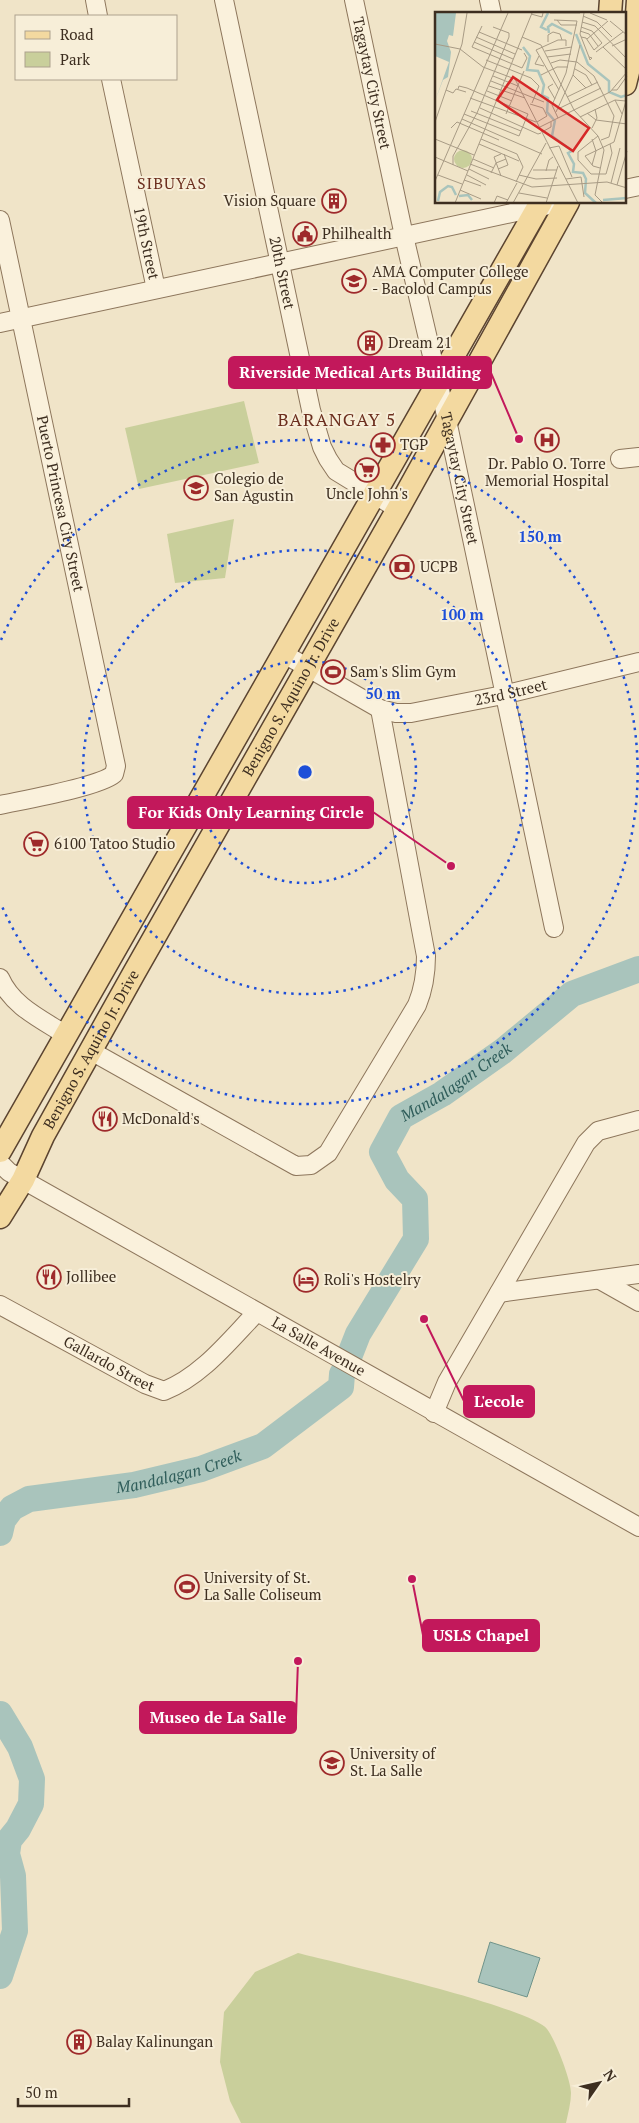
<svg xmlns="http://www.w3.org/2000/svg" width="639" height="2123" viewBox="0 0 639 2123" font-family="'PT Serif',serif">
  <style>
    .green { fill: #c9cf9b }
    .water { fill: #a9c4bc; stroke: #6f938a }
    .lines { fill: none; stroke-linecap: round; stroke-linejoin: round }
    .river { stroke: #a9c4bc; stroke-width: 26 }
    .minor-casing { stroke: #8d765c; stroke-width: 20 }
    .major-casing { stroke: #5b4430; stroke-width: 25 }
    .minor { stroke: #faf1dc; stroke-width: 18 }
    .major { stroke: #f3d9a0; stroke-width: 22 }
    .ring { fill: none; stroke: #1d4ed8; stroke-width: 2.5; stroke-dasharray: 2.5 5 }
    .labels { text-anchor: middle; stroke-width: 4; stroke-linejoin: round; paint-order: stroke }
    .street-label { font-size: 15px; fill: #3d2e20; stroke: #f7eed8 }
    .poi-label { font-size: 15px; fill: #3d2e20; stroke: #f7eed8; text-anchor: start }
    .neighbourhood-label { font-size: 16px; letter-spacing: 1px; fill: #6b2e1e; stroke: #f7eed8 }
    .water-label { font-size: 16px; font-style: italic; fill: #2f5d5a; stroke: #f7eed8 }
    .quarter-label { font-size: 18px; letter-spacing: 1px; fill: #6b2e1e; stroke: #f7eed8 }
    .inset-river { fill: none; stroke: #a9c4bc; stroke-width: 2.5 }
    .inset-road { fill: none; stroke: #a89b85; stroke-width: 1 }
    .view { fill: #d62828; fill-opacity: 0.15; stroke: #d62828; stroke-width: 2.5 }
    .inset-edge { fill: none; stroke: #3d2e20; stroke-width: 2.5 }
    .centre { fill: #1d4ed8; stroke: #f7eed8; stroke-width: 2.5 }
    .ring-label { font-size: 15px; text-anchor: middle; font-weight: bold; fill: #1d4ed8; stroke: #f7eed8; stroke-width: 4; stroke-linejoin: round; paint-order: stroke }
    .leader { fill: none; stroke: #c2185b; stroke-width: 2 }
    .callout-dot { fill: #c2185b; stroke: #f7eed8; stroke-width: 2 }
    .callout { fill: #c2185b; stroke: #c2185b; stroke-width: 2 }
    .callout-label { font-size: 16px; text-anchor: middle; font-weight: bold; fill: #fff }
  </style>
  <rect width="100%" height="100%" fill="#f0e4c8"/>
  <g class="green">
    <polygon points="244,401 259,463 139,489 125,428"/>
    <polygon points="234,519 225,578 175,583 167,534"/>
    <path d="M 298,1953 C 337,1963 530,2007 547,2029 C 555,2039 571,2080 571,2093 C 571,2103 568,2113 566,2123 L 241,2123 L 230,2101 L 220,2062 L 224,2012 L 255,1972 Z"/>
  </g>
  <polygon class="water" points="490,1942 540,1958 527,1997 478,1982"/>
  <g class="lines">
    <g class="river">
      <path id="s1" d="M 349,1357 L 358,1334 L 416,1239 L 415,1199 L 397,1180 L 382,1152 L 401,1117 L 442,1094 L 503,1051 L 572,994 L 639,969"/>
      <path id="s2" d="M 0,1533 L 3,1520 L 12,1508 L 29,1499 L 134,1485 L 201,1469 L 263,1446 L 341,1387 L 342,1374"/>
      <polyline points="0,1714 20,1747 32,1779 31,1804 18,1829 9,1840 7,1854 13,1876 15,1931 0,1976"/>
    </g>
    <g class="minor-casing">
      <g id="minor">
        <polyline points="95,0 98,16"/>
        <path id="s3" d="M 224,0 L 311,410 L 322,447 L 328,459 L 336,471 L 398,509"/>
        <path id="s4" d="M 354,0 L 404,236 L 447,420 L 554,928"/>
        <polyline points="489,0 492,14"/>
        <path id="s5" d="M 111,79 L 156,289"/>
        <polyline points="625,189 639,186"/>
        <path id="s6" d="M 0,220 L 116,766 L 114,774 C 99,787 23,800 0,805"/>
        <polyline points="0,323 563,202"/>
        <polyline points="620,459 639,457"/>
        <path id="s7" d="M 284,654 L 380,709 L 396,713 L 411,713 L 503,695 L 639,662"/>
        <path d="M 0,978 C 12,1006 41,1019 66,1035"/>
        <path d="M 91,1051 L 296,1166 L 311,1165 L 328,1153 L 417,1005 C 424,988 426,974 426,956 L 380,709"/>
        <path id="s8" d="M 0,1163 L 9,1172 L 639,1527"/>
        <polyline points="600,1280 639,1302"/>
        <polyline points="499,1293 639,1274"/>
        <path id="s9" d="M 0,1305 L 145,1384 L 164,1391 C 202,1376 229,1341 257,1312"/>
        <polyline points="434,1413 447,1382 586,1143 598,1131 639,1120"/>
      </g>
    </g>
    <g class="major-casing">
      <g id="major">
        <polyline points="610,14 611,0"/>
        <polyline points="625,84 635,44 638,0"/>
        <polyline points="0,1151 541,202"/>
        <path id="s10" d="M 0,1217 L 23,1180 L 43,1136 L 134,973 L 398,509 L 568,202"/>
      </g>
    </g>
    <use href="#minor" class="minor"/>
    <use href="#major" class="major"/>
  </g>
  <g class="ring">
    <circle cx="305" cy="772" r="111"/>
    <circle cx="305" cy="772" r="222"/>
    <path d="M1 640A332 332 0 1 1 1 904"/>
  </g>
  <defs>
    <g id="building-ring" transform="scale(1.25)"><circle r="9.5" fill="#f7eed8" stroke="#9e2a2b" stroke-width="1.5"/><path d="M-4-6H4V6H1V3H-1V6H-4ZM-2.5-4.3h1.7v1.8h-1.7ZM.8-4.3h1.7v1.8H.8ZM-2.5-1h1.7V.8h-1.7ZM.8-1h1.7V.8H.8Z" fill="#9e2a2b"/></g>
    <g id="civic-ring" transform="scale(1.25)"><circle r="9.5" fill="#f7eed8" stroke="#9e2a2b" stroke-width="1.5"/><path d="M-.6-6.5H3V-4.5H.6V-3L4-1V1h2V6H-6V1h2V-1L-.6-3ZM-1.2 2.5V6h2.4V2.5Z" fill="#9e2a2b"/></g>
    <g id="university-ring" transform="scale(1.25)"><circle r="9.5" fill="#f7eed8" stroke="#9e2a2b" stroke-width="1.5"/><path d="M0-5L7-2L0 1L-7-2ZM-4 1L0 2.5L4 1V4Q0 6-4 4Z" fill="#9e2a2b"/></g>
    <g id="hospital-ring" transform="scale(1.25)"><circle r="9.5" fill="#f7eed8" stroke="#9e2a2b" stroke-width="1.5"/><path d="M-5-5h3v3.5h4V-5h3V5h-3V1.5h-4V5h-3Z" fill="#9e2a2b"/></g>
    <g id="pharmacy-ring" transform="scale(1.25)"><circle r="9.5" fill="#f7eed8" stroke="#9e2a2b" stroke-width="1.5"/><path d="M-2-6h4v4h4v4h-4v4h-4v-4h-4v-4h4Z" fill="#9e2a2b"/></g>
    <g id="supermarket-ring" transform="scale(1.25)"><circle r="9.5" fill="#f7eed8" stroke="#9e2a2b" stroke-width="1.5"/><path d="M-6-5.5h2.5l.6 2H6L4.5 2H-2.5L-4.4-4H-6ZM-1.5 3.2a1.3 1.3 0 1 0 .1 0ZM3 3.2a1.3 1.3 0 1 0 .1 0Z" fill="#9e2a2b"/></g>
    <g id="bank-ring" transform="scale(1.25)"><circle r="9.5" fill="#f7eed8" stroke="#9e2a2b" stroke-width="1.5"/><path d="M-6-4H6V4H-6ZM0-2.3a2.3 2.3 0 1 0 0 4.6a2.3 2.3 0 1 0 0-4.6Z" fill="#9e2a2b"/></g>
    <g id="stadium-ring" transform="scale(1.25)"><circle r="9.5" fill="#f7eed8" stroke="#9e2a2b" stroke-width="1.5"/><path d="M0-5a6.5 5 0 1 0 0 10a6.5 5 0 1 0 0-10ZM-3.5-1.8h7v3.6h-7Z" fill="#9e2a2b"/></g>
    <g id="restaurant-ring" transform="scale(1.25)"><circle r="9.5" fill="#f7eed8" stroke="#9e2a2b" stroke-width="1.5"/><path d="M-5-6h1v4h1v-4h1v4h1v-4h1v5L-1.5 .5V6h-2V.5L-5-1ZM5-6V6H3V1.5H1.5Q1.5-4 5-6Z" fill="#9e2a2b"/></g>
    <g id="hotel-ring" transform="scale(1.25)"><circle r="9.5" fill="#f7eed8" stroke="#9e2a2b" stroke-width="1.5"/><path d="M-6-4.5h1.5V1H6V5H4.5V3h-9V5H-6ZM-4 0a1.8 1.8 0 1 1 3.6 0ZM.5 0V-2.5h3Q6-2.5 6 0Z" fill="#9e2a2b"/></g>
  </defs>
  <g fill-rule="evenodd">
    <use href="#building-ring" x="334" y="201"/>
    <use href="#civic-ring" x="305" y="234"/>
    <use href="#university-ring" x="354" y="281"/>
    <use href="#building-ring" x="370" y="343"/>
    <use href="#hospital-ring" x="547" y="440"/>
    <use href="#pharmacy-ring" x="383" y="445"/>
    <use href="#supermarket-ring" x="367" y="470"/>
    <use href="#university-ring" x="196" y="488"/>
    <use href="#bank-ring" x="402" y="567"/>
    <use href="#stadium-ring" x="333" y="672"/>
    <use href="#supermarket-ring" x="36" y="844"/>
    <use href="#restaurant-ring" x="105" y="1119"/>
    <use href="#restaurant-ring" x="49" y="1277"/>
    <use href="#hotel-ring" x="306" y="1280"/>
    <use href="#stadium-ring" x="187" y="1587"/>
    <use href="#university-ring" x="332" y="1763"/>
    <use href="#building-ring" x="79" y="2042"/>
  </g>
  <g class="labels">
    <g class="street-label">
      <text dy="5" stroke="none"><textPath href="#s4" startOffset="85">Tagaytay City Street</textPath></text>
      <text dy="5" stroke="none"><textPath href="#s5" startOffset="168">19th Street</textPath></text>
      <text dy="5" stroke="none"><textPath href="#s3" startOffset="279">20th Street</textPath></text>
      <text dy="5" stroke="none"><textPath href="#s4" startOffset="490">Tagaytay City Street</textPath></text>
      <text dy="5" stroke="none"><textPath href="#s6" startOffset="290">Puerto Princesa City Street</textPath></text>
      <text dy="5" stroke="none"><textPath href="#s7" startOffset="244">23rd Street</textPath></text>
      <text dy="5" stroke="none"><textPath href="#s10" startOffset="596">Benigno S. Aquino Jr. Drive</textPath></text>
      <text dy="5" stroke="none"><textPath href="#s10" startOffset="191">Benigno S. Aquino Jr. Drive</textPath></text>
      <text dy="5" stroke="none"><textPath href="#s8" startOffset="368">La Salle Avenue</textPath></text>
      <text dy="5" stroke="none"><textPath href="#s9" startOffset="124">Gallardo Street</textPath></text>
    </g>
    <g class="poi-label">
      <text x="316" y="206" text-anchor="end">Vision Square</text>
      <text x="322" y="239">Philhealth</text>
      <text x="372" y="277">AMA Computer College<tspan x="372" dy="17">- Bacolod Campus</tspan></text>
      <text x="388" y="348">Dream 21</text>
      <text x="400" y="450">TGP</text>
      <text x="547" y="469" text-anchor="middle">Dr. Pablo O. Torre<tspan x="547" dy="17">Memorial Hospital</tspan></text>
      <text x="214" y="484">Colegio de<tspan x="214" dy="17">San Agustin</tspan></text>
      <text x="367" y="499" text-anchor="middle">Uncle John's</text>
      <text x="420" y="572">UCPB</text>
      <text x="350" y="677">Sam's Slim Gym</text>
      <text x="54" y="849">6100 Tatoo Studio</text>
      <text x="122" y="1124">McDonald's</text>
      <text x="66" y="1282">Jollibee</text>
      <text x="324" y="1285">Roli's Hostelry</text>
      <text x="204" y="1583">University of St.<tspan x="204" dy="17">La Salle Coliseum</tspan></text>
      <text x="350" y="1759">University of<tspan x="350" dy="17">St. La Salle</tspan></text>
      <text x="96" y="2047">Balay Kalinungan</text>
    </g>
    <g class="neighbourhood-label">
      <text x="172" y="189">SIBUYAS</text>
    </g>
    <g class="water-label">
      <text dy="6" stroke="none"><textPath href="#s1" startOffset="339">Mandalagan Creek</textPath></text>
      <text dy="6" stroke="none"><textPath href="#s2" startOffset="200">Mandalagan Creek</textPath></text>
    </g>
    <g class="quarter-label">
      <text x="337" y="426">BARANGAY 5</text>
    </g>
  </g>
  <g transform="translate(435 12)">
    <rect width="191" height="191" fill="#f0e4c8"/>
    <path d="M19 147a9 9 0 1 1 18 0a9 9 0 1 1-18 0Z" fill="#c9cf9b"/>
    <path d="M 0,1 L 21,1 L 18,24 L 14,23 L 12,29 L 16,40 L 13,65 L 8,68 L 0,89 L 14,50 L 0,44 Z" fill="#a9c4bc"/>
    <path class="inset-river" d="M 112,18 L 106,15 L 113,1M 114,21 L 113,15 L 117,12 L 137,22M 141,22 L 153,52 L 174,69 L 174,80 L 186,85 L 192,83M 88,35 L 95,44 L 92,58 L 103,59 L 109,73 L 107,83 L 113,86 L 112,100 L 119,108M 120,108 L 117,124 L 137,139 L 133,141 L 139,152 L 138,160 L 148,161 L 151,167 L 150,181 L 161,191M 24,184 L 33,183 L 37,188M 168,188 L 192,186M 3,189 L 5,180 L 13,174 L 17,175 L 21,183"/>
    <path class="inset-road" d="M 115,1 L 145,1M 149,1 L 145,22 L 154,45 L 157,46 L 155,48 L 154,45M 155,1 L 172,8M 96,2 L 107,5 L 108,1M 148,4 L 162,10 L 177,25M 119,8 L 142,9 L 131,61 L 117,93 L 123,106M 122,8 L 126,13 L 142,13M 175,9 L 192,23M 147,10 L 160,14 L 192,47M 47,14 L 37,35 L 87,56 L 92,46 L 89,41M 145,19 L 154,22 L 163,34M 44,20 L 87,38M 41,25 L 80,42M 87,25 L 106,33 L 139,98 L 163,124 L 169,138 L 160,183 L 168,191M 146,25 L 151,26 L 159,38 L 167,31 L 157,19 L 146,15M 152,27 L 173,9M 39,30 L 78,47M 113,30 L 113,23 L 118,20 L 125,22 L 127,28M 0,32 L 25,37M 177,34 L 192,27M 168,35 L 192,58M 25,37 L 48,55 L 80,67 L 143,191M 110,39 L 137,35M 161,40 L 188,20M 104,44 L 100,52 L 109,54M 112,45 L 136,42M 51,48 L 96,66 L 104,74 L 97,91M 116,51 L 125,48 L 142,50 L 159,64 L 179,104 L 174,125 L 166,128M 140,57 L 151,63 L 157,73M 106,63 L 122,55 L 133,55M 138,63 L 151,76M 58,64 L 83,74M 56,69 L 109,90M 118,72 L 113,75 L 120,87M 54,74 L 90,86M 23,77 L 24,74 L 32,76 L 93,102 L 84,124 L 29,102M 11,78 L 18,81 L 21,77 L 31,80M 124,78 L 101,38 L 123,28 L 131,28 L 131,34M 177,78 L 182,78 L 192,64M 52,79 L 77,89M 132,85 L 163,70M 35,86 L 101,110M 180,88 L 187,102M 95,92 L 108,96 L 112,104 L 102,110M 45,96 L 103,122 L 106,121M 123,97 L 166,76M 36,99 L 86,119M 121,100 L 138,63 L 145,33M 152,101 L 161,108 L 192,112M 71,102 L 89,59M 145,105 L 180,88 L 191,89 L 179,130 L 150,144 L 158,154 L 165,156M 27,107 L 107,142M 0,110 L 27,32 L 32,1M 105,115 L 175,80 L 192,60M 16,116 L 22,110 L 64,128M 157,116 L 162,106 L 160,97M 107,120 L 116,115 L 116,110M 163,124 L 143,140 L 143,148 L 156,162 L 171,162 L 177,141 L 175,132M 0,127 L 39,143M 46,127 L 82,142 L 88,155 L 81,170M 157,127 L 161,139 L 157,153M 44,132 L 84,149M 114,136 L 124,134 L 137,165M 0,145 L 33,159M 38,147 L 59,156M 35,152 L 97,175 L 172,170 L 192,176M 18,153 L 18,144 L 42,101 L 74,25 L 74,21 L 58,15M 34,157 L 54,167M 63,157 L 73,153 L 69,142M 98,158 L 122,158M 111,159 L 114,148 L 118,145M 56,161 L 61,151 L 71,147M 3,163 L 27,172M 32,163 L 51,173M 84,163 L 101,167 L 122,166M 66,164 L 59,145 L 66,142M 131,167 L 146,165 L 149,185M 29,168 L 46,174M 0,169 L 73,1M 176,171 L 185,136M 182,173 L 192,139M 25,178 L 46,187M 84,181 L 112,186M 20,191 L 97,1M 59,191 L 62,184 L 73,188M 71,191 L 82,171M 78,191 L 111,131M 111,191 L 123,154"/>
    <path class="view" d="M 78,65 L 154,116 L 138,139 L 62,88 Z"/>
    <rect width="191" height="191" class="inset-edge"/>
  </g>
  <circle cx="305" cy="772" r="8" class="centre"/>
  <g class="ring-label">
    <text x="540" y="542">150 m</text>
    <text x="462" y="620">100 m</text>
    <text x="383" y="699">50 m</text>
  </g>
  <path class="leader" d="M519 439L491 373M451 866L373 812M424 1319L464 1401M412 1579L423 1635M298 1661L296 1717"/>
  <g class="callout-dot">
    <circle cx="519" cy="439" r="5"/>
    <circle cx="451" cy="866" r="5"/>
    <circle cx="424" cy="1319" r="5"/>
    <circle cx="412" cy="1579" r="5"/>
    <circle cx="298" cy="1661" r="5"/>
  </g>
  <g class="callout">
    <rect x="229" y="357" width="262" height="31" rx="5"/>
    <rect x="128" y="797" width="245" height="31" rx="5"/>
    <rect x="464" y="1386" width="70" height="31" rx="5"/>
    <rect x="423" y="1620" width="116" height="31" rx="5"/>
    <rect x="140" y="1702" width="156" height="31" rx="5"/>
  </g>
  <g class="callout-label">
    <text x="360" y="378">Riverside Medical Arts Building</text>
    <text x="251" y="818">For Kids Only Learning Circle</text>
    <text x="499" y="1407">L'ecole</text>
    <text x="481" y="1641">USLS Chapel</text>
    <text x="218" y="1723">Museo de La Salle</text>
  </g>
  <rect x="15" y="15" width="162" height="65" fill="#f7eed8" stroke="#ada18e"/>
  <rect x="25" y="31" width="25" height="8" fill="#f3d9a0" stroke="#ada18e"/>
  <text x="60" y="40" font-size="15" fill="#3d2e20">Road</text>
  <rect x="25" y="52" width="25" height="15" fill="#c9cf9b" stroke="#ada18e"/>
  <text x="60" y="65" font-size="15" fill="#3d2e20">Park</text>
  <g transform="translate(599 2083) rotate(56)" stroke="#f7eed8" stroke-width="4" paint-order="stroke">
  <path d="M0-4L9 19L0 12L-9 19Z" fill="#3d2e20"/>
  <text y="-8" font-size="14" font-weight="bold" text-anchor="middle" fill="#3d2e20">N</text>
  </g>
  <path d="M18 2098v8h111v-8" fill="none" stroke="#3d2e20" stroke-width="2.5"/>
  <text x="25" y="2098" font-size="15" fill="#3d2e20" stroke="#f7eed8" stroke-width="4" paint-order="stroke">50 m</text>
</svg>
